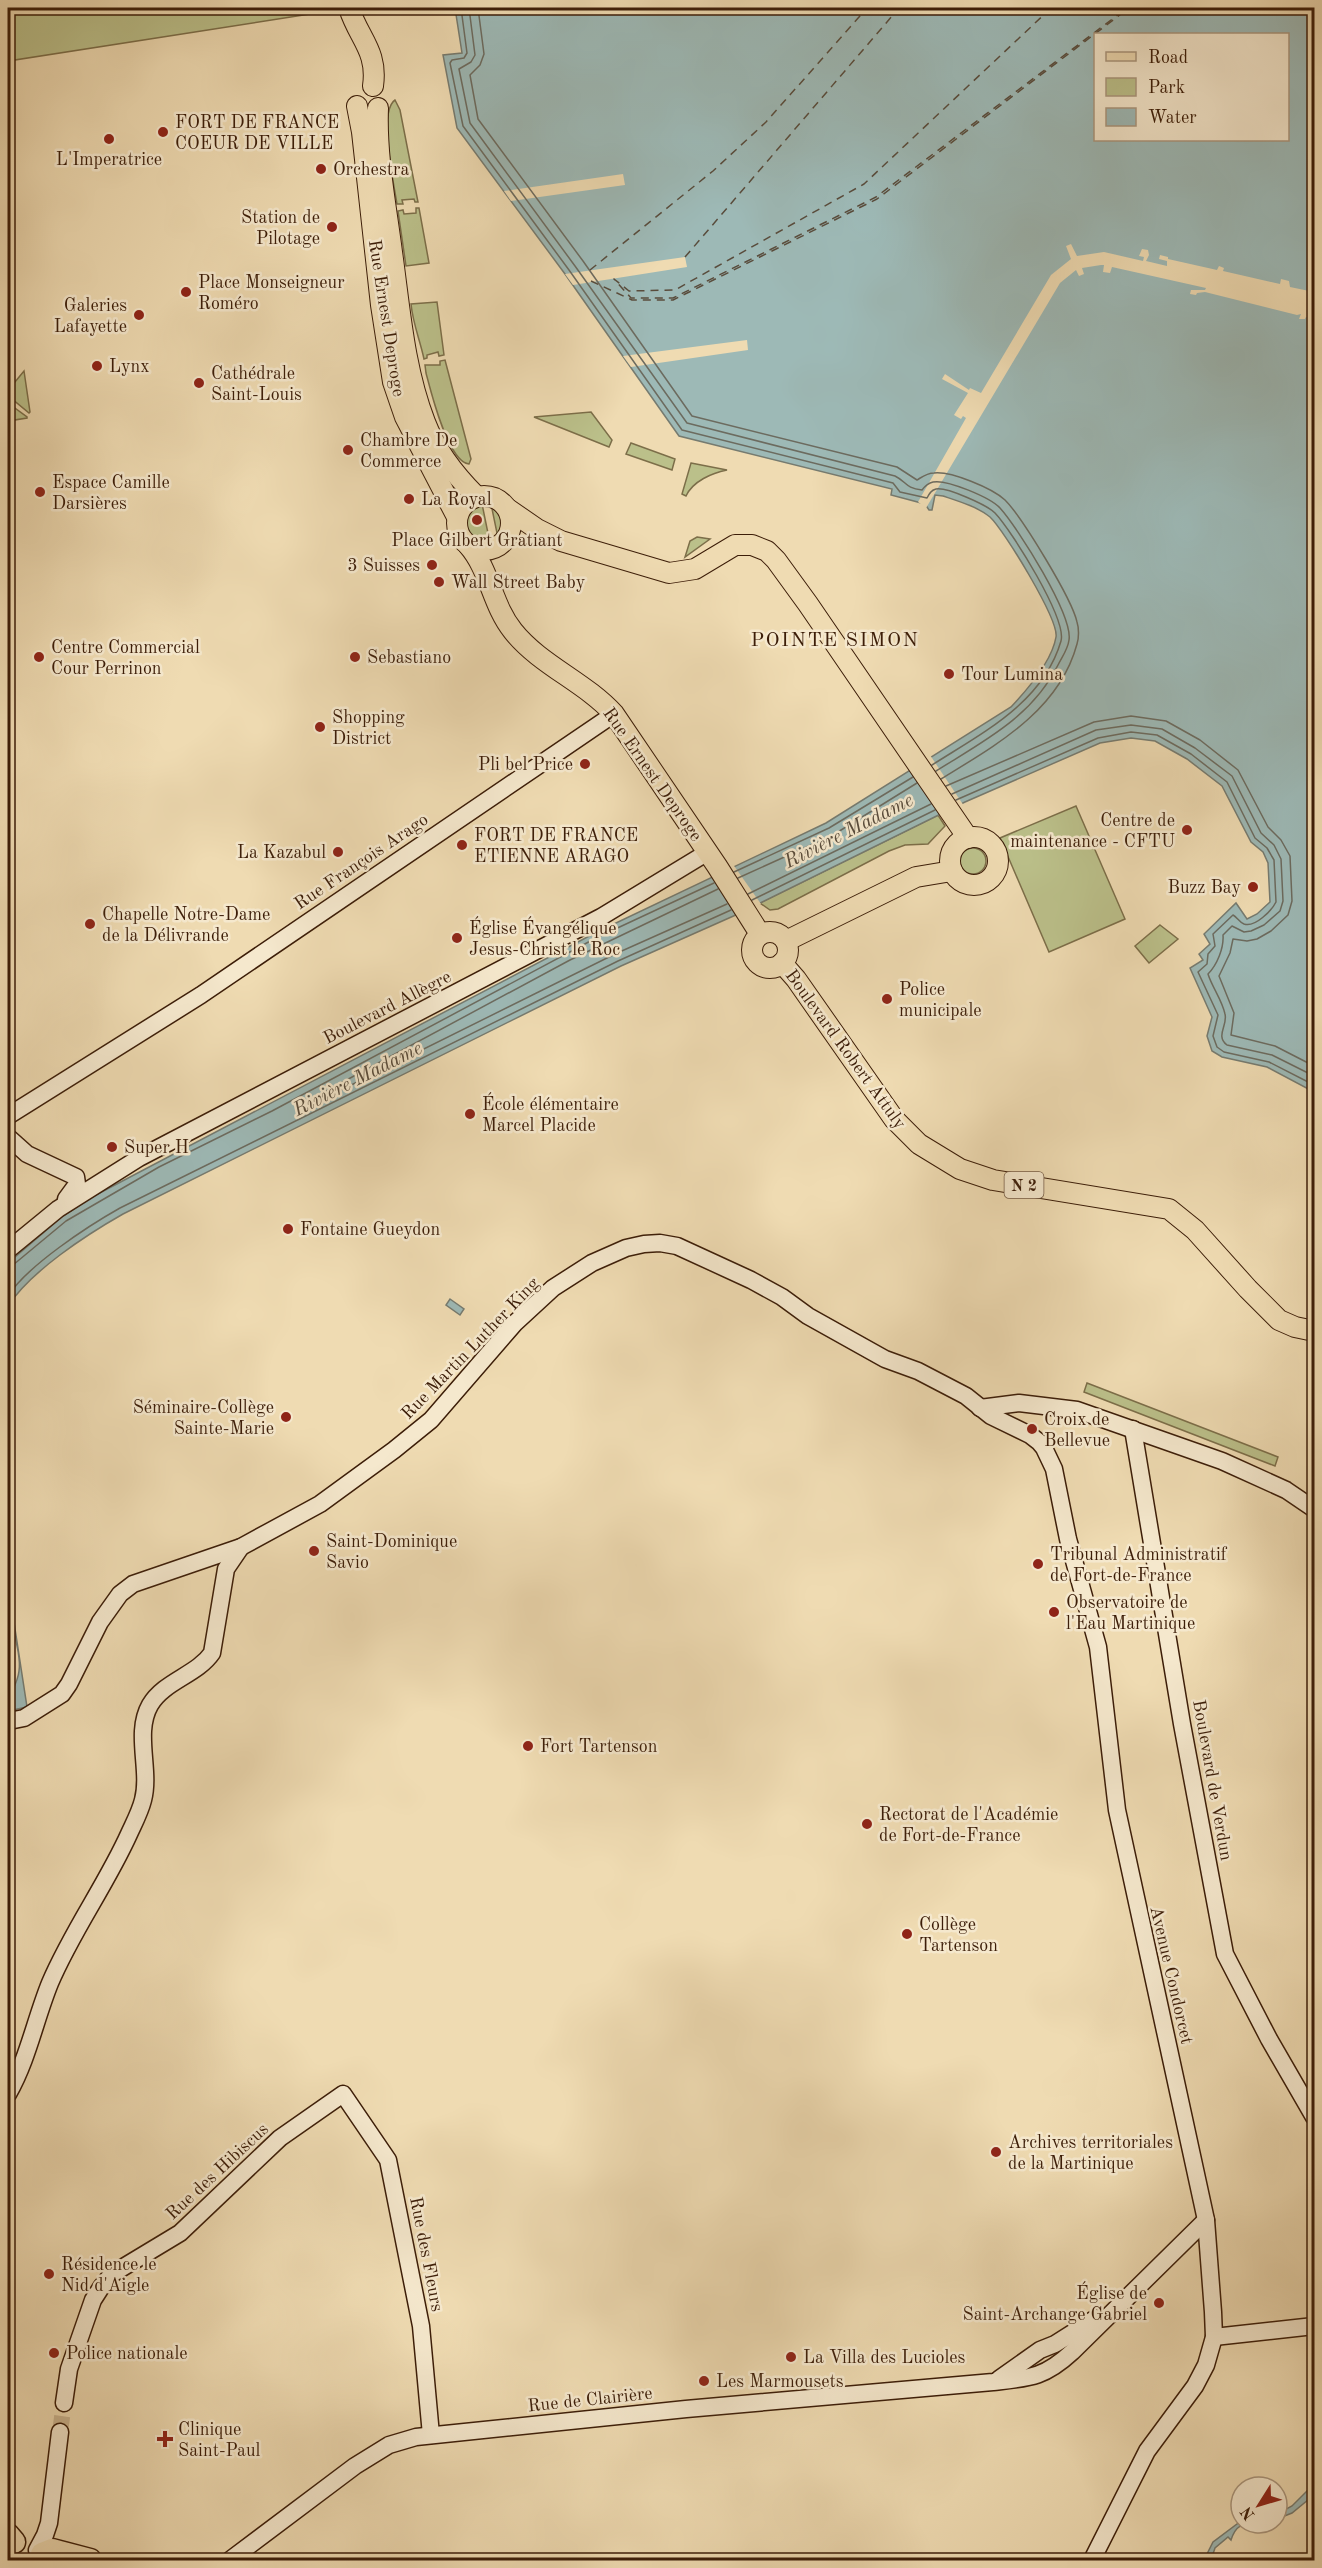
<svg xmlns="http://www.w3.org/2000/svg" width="1322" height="2568" viewBox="0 0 1322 2568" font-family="'Old Standard TT',serif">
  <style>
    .green { fill: #bbc08a; stroke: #7c6e49; stroke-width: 1.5 }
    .water { fill: #9db9b6; stroke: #767b70; stroke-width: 1.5; fill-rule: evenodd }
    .pier { fill: #efdbb2 }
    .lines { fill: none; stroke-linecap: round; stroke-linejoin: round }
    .shore { stroke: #6c6b5f; stroke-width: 1.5 }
    .ferry { stroke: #594c3c; stroke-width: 1.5; stroke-dasharray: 8 6; stroke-linecap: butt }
    .secondary-tunnel { stroke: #cbb590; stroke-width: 16; stroke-dasharray: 16 8; stroke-linecap: butt }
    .secondary-casing { stroke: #3c1d08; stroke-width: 19 }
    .primary-casing { stroke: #3c1d08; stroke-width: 22 }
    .highway-casing { stroke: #3c1d08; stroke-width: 25 }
    .secondary { stroke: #f5e8cd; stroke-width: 16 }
    .primary { stroke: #efdbb2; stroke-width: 20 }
    .highway { stroke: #efdbb2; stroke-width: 22 }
    .poi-dot { fill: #8f2418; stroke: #f5e8cd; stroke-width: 2 }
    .labels { text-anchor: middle; stroke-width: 5; stroke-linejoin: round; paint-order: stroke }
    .shield { fill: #f5e8cd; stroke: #745a43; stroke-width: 1.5 }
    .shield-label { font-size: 16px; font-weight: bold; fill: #3c1d08 }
    .poi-label { font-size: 18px; fill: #3c1d08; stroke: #f5e8cd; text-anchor: start }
    .street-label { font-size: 18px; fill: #3c1d08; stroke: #f5e8cd }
    .neighbourhood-label { font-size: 20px; letter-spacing: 1.5px; fill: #3c1d08; stroke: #f5e8cd }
    .water-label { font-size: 20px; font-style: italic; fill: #594c3c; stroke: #f5e8cd }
  </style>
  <rect width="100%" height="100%" fill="#efdbb2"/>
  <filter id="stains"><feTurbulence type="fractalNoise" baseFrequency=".00333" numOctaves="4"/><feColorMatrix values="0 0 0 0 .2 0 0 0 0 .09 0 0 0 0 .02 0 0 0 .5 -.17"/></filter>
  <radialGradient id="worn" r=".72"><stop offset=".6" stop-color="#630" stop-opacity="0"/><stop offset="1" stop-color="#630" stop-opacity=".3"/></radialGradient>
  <g class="green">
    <polygon points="8,8 341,8 342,9 8,61"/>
    <path d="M 395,100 L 400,110 L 418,202 L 415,202 L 414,199 L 402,200 L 403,204 L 397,204 C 394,185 378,111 395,100 Z"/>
    <polygon points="416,208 419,208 429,263 406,266 398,211 403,210 404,214 416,213"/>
    <path d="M 437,302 L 444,355 L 439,356 L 438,352 L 427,355 L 427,358 L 424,359 C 420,340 413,324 411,304 Z"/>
    <path d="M 445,360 L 471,459 L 469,464 C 448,462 431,392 426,373 L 425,365 L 440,365 L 440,361 Z"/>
    <polygon points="24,371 30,412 29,413 11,398 10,388"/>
    <polygon points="8,403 27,417 27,418 8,421"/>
    <polygon points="591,412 612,440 609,447 534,417"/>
    <polygon points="631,443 675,459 672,470 626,454"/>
    <path d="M 691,463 L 727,470 C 712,473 693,481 686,496 L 682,494 Z"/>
    <path d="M 481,499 L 490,543 C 458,546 449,510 481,499 Z"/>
    <path d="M 490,499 C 506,507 511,524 498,538 Z"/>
    <polygon points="697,537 710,539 685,557 690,541"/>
    <polygon points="1076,806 1125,919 1049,952 1000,838"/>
    <polygon points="938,815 945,826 928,844 905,845 889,851 778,909 770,910 760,903"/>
    <circle cx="973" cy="861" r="13"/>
    <polygon points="1160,925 1178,939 1149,963 1135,946"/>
    <polygon points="1087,1383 1278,1457 1275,1466 1084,1392"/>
  </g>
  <g class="water">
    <path d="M 455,8 L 1314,8 L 1314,1092 L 1267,1067 L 1222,1057 L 1212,1051 L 1207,1036 L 1212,1017 L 1190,968 L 1203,960 L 1199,954 L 1210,944 L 1204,934 L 1236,903 L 1247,919 L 1257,914 L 1270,902 L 1268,863 L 1263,852 L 1251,842 L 1222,786 L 1187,759 L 1155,741 L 1131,738 L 1100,743 L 965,802 L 738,914 L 621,966 L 123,1214 C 86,1235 31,1271 8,1306 L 8,1263 L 63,1216 L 92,1197 L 595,933 L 826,823 L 1011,707 C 1027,690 1052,661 1056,637 C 1059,620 1004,530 990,517 C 978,507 958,501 943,496 L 935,495 L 932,510 L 929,510 L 925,504 L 891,495 L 892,489 L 679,436 L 565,274 L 457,128 L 443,55 L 462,53 ZM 1096,34 L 1288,34 L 1288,140 L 1096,140 Z"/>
    <polygon points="450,1299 464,1309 460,1315 446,1305"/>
    <path d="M 8,1597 L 13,1616 L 27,1707 L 8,1711 C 8,1692 17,1687 19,1671 C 22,1652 8,1618 8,1597 Z"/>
    <polygon points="1314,2484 1314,2495 1292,2513 1277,2519 1277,2514 1292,2506"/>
    <path d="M 1241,2521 L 1268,2523 C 1249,2530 1239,2516 1231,2540 L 1228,2537 L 1215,2548 L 1211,2560 L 1204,2560 L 1213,2542 Z"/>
  </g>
  <g class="pier">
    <polygon points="623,174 625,185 511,201 504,191"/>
    <polygon points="1071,244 1077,256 1104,252 1143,261 1144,257 1139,256 1142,249 1148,250 1149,255 1146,261 1167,266 1167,261 1159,259 1160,255 1168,257 1168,259 1217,270 1219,266 1224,268 1223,271 1280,284 1281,279 1289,281 1290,287 1314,292 1314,319 1306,317 1305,319 1299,319 1301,314 1297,315 1205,292 1197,293 1196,295 1190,294 1191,290 1205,290 1206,288 1112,267 1110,273 1103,272 1104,265 1101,265 1082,268 1084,274 1079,276 1076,270 1060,283 926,508 918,502 966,418 963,416 961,419 954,415 968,393 942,379 945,374 969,390 970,388 981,393 1051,275 1071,259 1066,246"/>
    <polygon points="685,257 687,267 573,285 565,274"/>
    <polygon points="747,340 748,350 631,367 623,356"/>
    <polygon points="930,755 964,806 942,817 909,768"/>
    <polygon points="732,863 761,904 739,917 710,874"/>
  </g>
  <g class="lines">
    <g class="shore">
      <path d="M 461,8 L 467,53 L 464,58 L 452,60 L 450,63 L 463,126 L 569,270 L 682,430 L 893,483 L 900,492 L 927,498 C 929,494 931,490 936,489 C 947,487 987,505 995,513 C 1012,531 1067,619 1061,641 C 1043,703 982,733 932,765"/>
      <path d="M 469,8 L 475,55 L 471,62 L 459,69 L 470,123 L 575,266 L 687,423 L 895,476 C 907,482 905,488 922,490 C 925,486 928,483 933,482 C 947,479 991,498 1000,508 C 1018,528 1073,615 1069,640 C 1068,649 1062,657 1058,665 C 1032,717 984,741 936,771"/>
      <path d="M 478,8 L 484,54 L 480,65 L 470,75 L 478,119 L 583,261 L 692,416 L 897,467 L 917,480 C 922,477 927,473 934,473 C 951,471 992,488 1005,500 C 1022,517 1072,599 1077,622 C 1079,628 1079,638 1077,644 C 1059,711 996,745 941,779"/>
      <polyline points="946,786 1094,722 1131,716 1166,721 1200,740 1238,770 1268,827 1281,840 1290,856 1292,901 1288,915 1271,931 1257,939 1247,941 1233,939 1230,953 1219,976 1234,1013 1231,1035 1275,1046 1314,1066"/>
      <path d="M 952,794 L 1096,730 L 1131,725 L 1162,729 L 1195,748 L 1232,776 L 1261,833 L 1274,845 L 1281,859 L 1283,901 L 1280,911 L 1264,925 L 1251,931 L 1244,932 L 1232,926 L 1223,935 C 1224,948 1217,965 1208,974 C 1212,987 1222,1000 1225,1014 C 1228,1025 1215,1036 1227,1045 L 1272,1055 L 1314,1076"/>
      <path d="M 956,800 L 1098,738 L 1131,732 L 1157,735 L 1191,754 L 1227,782 L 1255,838 L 1267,848 L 1274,860 L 1276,902 C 1272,910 1255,928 1244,924 C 1239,922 1237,917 1233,915 L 1213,934 L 1215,946 L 1208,954 L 1207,964 L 1198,972 L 1218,1015 L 1213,1036 L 1217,1047 L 1224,1052 L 1269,1062 L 1314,1085"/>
      <polyline points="734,872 829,828 913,777"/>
      <polyline points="738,878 833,835 917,783"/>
      <polyline points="718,889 570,960 313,1098 311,1102 315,1103 615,954 727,904"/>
      <polyline points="748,894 931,804"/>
      <polyline points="752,900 935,810"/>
      <polyline points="8,1267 13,1265 66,1221 159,1167 272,1111 596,938 714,883"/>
      <path d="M 8,1296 C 27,1266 88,1226 120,1208 L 618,961 L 731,910"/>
    </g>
    <g class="ferry">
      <polyline points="1051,8 864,184 675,290 629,291 614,279 631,298 673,298 876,197 1127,8"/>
      <polyline points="685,257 899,8"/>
      <polyline points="590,270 713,171 766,122 867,8"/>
      <polyline points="591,281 632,300 673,300 877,199 1129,8"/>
    </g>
    <polyline class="secondary-tunnel" points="60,2432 64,2403"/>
    <g class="secondary-casing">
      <g id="secondary">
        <polyline points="8,1116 201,995 614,714"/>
        <polyline points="8,1137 27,1154 76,1177 77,1184 66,1199"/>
        <polyline points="8,1250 58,1209 139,1158 601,917 708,852"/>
        <polyline points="980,1408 1019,1403 1077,1410 1222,1461 1286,1490 1314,1509"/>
        <polyline points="1133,1429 1182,1724 1225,1954 1269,2039 1314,2117"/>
        <polyline points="8,1718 14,1720 24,1718 62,1694 69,1684 100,1622 120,1594 133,1584 241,1547 320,1504 394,1450 431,1420 515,1323 553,1288 592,1263 626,1248 644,1244 660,1243 677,1246 751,1280 782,1297 808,1316 885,1359 918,1371 966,1396 991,1416 1030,1435 1039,1442 1044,1448 1054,1469 1068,1539 1098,1647 1117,1810 1206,2220 1213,2312 1214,2337 1206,2365 1195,2386 1147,2451 1092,2560"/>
        <path d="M 8,2094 C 28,2059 35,2020 50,1983 C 72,1931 106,1885 129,1834 C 134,1823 140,1812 143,1800 C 151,1770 134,1733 150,1705 C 164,1681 197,1675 212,1653 L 226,1569 L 241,1547"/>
        <polyline points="1214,2337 1314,2326"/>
        <polyline points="999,2379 1040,2350 1055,2344 1096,2318"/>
        <polyline points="64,2403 69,2369 93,2300 102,2286 112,2274 180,2233 280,2138 343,2094 388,2160 421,2326 431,2435"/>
        <polyline points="37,2550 45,2535 49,2523 60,2432"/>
        <path d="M 230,2560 L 355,2466 L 389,2445 L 416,2437 L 686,2409 L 993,2382 C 1029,2378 1044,2378 1072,2352 L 1206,2220"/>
      </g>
    </g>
    <g class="primary-casing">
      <g id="primary">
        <path d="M 349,8 C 359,39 378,51 373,86"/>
        <polyline points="357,106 362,132 381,305 393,382 405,417 457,517"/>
        <path d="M 378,108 C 376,155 386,205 392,252 C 400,309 404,368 425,422 C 436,451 454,474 476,496"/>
        <circle cx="484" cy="523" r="27"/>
        <polyline points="508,509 537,529 561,541 669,573 695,569 735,545 752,545 767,551 776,560 808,604 968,838"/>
        <path d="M 468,545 C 490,570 492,605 513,631 C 540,665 585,682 614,714 L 717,866 L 760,934"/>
        <circle cx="974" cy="861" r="24"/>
        <circle cx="770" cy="950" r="18"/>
        <polyline points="786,941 916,877 952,871"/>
        <polyline points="782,963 796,979 894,1119 919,1144 960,1169 993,1180 1169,1209 1195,1230 1248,1289 1279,1320 1295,1327 1314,1331"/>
      </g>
    </g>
    <g class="highway-casing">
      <g id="highway">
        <polyline points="8,2535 14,2542"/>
        <polyline points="42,2554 52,2550 90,2560"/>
      </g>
    </g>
    <use href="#secondary" class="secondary"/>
    <use href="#primary" class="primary"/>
    <use href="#highway" class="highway"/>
  </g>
  <g class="poi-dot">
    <circle cx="163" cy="132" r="6"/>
    <circle cx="109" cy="139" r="6"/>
    <circle cx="321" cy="169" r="6"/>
    <circle cx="332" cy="227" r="6"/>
    <circle cx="186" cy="292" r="6"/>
    <circle cx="139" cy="315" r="6"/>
    <circle cx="97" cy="366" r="6"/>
    <circle cx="199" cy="383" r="6"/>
    <circle cx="348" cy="450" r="6"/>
    <circle cx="40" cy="492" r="6"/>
    <circle cx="409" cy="499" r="6"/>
    <circle cx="477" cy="520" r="6"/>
    <circle cx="432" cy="565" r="6"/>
    <circle cx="439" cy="582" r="6"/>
    <circle cx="39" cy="657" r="6"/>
    <circle cx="355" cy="657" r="6"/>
    <circle cx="949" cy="674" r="6"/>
    <circle cx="320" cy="727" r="6"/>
    <circle cx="585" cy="764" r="6"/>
    <circle cx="1187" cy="830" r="6"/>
    <circle cx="462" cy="845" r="6"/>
    <circle cx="338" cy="852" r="6"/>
    <circle cx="1253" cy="887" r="6"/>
    <circle cx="90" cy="924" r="6"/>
    <circle cx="457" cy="938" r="6"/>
    <circle cx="887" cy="999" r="6"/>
    <circle cx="470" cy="1114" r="6"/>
    <circle cx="112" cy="1147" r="6"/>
    <circle cx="288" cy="1229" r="6"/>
    <circle cx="286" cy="1417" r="6"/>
    <circle cx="1032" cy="1429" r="6"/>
    <circle cx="314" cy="1551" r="6"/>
    <circle cx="1038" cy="1564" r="6"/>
    <circle cx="1054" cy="1612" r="6"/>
    <circle cx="528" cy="1746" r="6"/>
    <circle cx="867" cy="1824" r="6"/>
    <circle cx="907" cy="1934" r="6"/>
    <circle cx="996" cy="2152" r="6"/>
    <circle cx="49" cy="2274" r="6"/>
    <circle cx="1159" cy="2303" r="6"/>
    <circle cx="54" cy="2353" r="6"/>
    <circle cx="791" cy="2357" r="6"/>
    <circle cx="704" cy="2381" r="6"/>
    <path d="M162 2430h6v6h6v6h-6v6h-6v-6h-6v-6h6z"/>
  </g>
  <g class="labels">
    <rect class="shield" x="1004.5" y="1172" width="39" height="26" rx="4.5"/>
    <g class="shield-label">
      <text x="1024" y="1191">N 2</text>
    </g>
    <g class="poi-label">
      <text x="175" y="128">FORT DE FRANCE<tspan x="175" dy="21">COEUR DE VILLE</tspan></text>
      <text x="109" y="165" text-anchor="middle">L'Imperatrice</text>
      <text x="333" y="175">Orchestra</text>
      <text x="320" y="223" text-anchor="end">Station de<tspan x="320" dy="21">Pilotage</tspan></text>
      <text x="198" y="288">Place Monseigneur<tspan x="198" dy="21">Roméro</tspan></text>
      <text x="127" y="311" text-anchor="end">Galeries<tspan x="127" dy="21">Lafayette</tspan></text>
      <text x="109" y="372">Lynx</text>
      <text x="211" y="379">Cathédrale<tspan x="211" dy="21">Saint-Louis</tspan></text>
      <text x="360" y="446">Chambre De<tspan x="360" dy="21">Commerce</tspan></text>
      <text x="52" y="488">Espace Camille<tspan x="52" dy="21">Darsières</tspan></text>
      <text x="421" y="505">La Royal</text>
      <text x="477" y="546" text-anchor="middle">Place Gilbert Gratiant</text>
      <text x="420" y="571" text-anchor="end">3 Suisses</text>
      <text x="451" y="588">Wall Street Baby</text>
      <text x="51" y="653">Centre Commercial<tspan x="51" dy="21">Cour Perrinon</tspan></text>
      <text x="367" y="663">Sebastiano</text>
      <text x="961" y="680">Tour Lumina</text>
      <text x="332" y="723">Shopping<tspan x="332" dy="21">District</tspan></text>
      <text x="573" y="770" text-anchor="end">Pli bel Price</text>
      <text x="1175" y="826" text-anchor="end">Centre de<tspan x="1175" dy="21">maintenance - CFTU</tspan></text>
      <text x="474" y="841">FORT DE FRANCE<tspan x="474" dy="21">ETIENNE ARAGO</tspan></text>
      <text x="326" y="858" text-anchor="end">La Kazabul</text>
      <text x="1241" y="893" text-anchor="end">Buzz Bay</text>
      <text x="102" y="920">Chapelle Notre-Dame<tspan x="102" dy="21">de la Délivrande</tspan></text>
      <text x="469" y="934">Église Évangélique<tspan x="469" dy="21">Jesus-Christ le Roc</tspan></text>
      <text x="899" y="995">Police<tspan x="899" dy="21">municipale</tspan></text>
      <text x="482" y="1110">École élémentaire<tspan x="482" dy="21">Marcel Placide</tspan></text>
      <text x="124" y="1153">Super H</text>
      <text x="300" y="1235">Fontaine Gueydon</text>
      <text x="274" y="1413" text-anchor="end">Séminaire-Collège<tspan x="274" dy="21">Sainte-Marie</tspan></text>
      <text x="1044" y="1425">Croix de<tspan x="1044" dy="21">Bellevue</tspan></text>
      <text x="326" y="1547">Saint-Dominique<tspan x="326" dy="21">Savio</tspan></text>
      <text x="1050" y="1560">Tribunal Administratif<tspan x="1050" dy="21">de Fort-de-France</tspan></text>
      <text x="1066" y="1608">Observatoire de<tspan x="1066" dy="21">l'Eau Martinique</tspan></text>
      <text x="540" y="1752">Fort Tartenson</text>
      <text x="879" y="1820">Rectorat de l'Académie<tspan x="879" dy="21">de Fort-de-France</tspan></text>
      <text x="919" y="1930">Collège<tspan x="919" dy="21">Tartenson</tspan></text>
      <text x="1008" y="2148">Archives territoriales<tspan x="1008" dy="21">de la Martinique</tspan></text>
      <text x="61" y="2270">Résidence le<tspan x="61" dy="21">Nid d'Aigle</tspan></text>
      <text x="1147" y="2299" text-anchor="end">Église de<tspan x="1147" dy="21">Saint-Archange Gabriel</tspan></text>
      <text x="66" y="2359">Police nationale</text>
      <text x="803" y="2363">La Villa des Lucioles</text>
      <text x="716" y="2387">Les Marmousets</text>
      <text x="178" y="2435">Clinique<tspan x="178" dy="21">Saint-Paul</tspan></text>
    </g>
    <g class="street-label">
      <text transform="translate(387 318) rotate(81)" y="6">Rue Ernest Deproge</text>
      <text transform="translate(653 774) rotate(55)" y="6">Rue Ernest Deproge</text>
      <text transform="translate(361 861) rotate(-34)" y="6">Rue François Arago</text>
      <text transform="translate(387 1007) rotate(-27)" y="6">Boulevard Allègre</text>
      <text transform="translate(846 1049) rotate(54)" y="6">Boulevard Robert Attuly</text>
      <text transform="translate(470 1348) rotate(-46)" y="6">Rue Martin Luther King</text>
      <text transform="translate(1213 1780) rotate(80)" y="6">Boulevard de Verdun</text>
      <text transform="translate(1172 1975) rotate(77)" y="6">Avenue Condorcet</text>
      <text transform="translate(217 2171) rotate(-43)" y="6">Rue des Hibiscus</text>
      <text transform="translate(427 2254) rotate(79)" y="6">Rue des Fleurs</text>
      <text transform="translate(590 2399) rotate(-6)" y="6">Rue de Clairière</text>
    </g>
    <g class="neighbourhood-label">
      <text x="835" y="646">POINTE SIMON</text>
    </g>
    <g class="water-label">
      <text transform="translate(848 830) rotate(-27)" y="7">Rivière Madame</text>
      <text transform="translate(357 1078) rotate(-27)" y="7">Rivière Madame</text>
    </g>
  </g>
  <rect width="1322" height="2568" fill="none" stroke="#efdbb2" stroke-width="30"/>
  <rect x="9" y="9" width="1304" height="2550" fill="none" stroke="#3c1d08" stroke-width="3"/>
  <rect x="15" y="15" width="1292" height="2538" fill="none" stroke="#3c1d08" stroke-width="1.5"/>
  <rect x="1094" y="33" width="195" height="108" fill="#f5e8cd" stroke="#ab977e" stroke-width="1.5"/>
  <rect x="1106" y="52" width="30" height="9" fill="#efdbb2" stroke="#ab977e" stroke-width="1.5"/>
  <text x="1148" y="63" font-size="18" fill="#3c1d08">Road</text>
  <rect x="1106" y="78" width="30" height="18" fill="#bbc08a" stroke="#ab977e" stroke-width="1.5"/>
  <text x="1148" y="93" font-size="18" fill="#3c1d08">Park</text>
  <rect x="1106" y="108" width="30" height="18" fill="#9db9b6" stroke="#ab977e" stroke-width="1.5"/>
  <text x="1148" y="123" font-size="18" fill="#3c1d08">Water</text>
  <g transform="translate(1259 2505) rotate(233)"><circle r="28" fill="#f5e8cd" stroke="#ab977e" stroke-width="1.5"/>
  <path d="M0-4.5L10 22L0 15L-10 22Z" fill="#8f2418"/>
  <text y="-9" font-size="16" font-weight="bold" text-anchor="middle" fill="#3c1d08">N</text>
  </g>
  <rect width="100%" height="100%" filter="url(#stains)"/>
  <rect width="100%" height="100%" fill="url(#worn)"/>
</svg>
